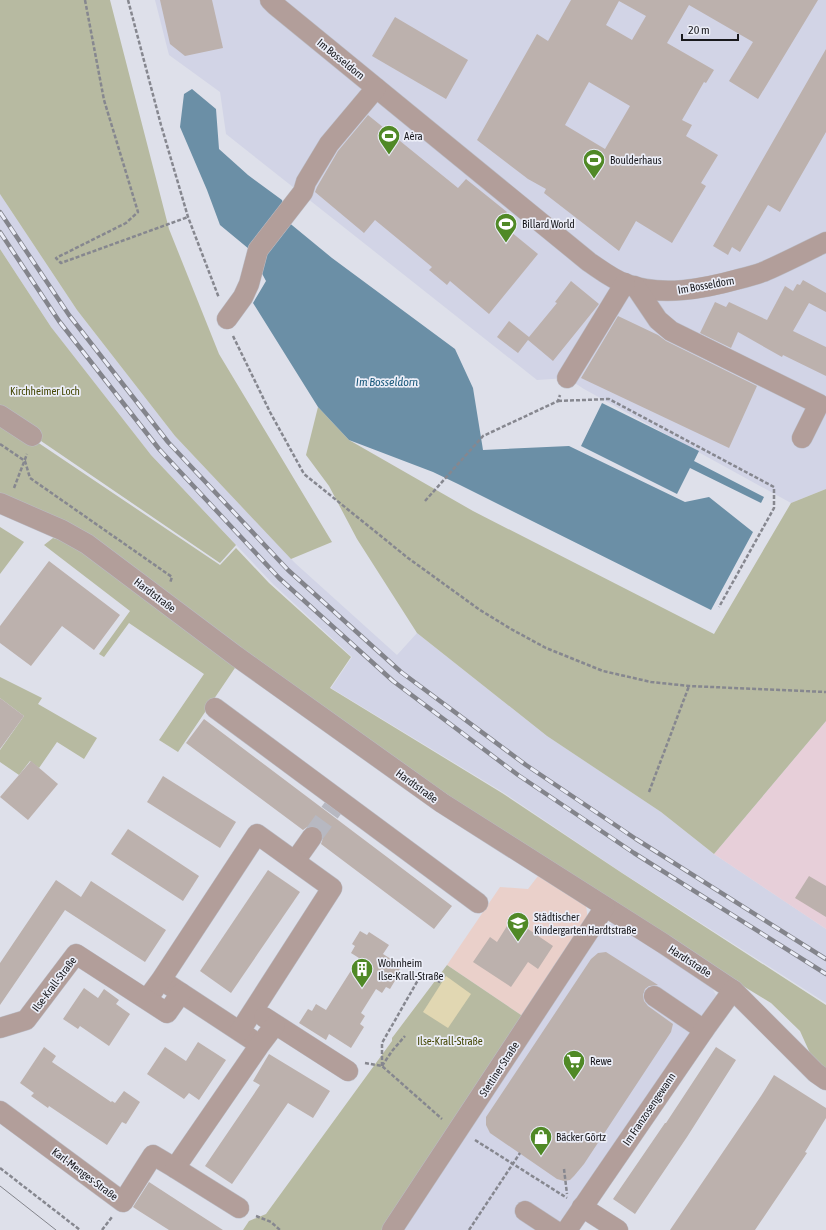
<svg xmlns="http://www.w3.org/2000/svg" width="826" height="1230" viewBox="0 0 826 1230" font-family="'Asap Condensed',sans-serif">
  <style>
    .built { fill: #d2d4e6 }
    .industrial { fill: #e7cfd9 }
    .education { fill: #ead0ca }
    .green { fill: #b7baa1 }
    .sand { fill: #e1d7b2 }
    .water { fill: #6b8fa6 }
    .building { fill: #bcb1ad; fill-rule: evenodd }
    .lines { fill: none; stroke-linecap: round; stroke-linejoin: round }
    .minor-tunnel { stroke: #b7b8c1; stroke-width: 20; stroke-dasharray: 20 10; stroke-linecap: butt }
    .minor-casing { stroke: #bbbcc5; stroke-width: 21 }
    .path { stroke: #86878f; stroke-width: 2.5; stroke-dasharray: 4 2; stroke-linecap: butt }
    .minor { stroke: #b29e9a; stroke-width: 20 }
    .tram { stroke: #83848b; stroke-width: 1 }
    .rail-casing { stroke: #83848b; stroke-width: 4.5 }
    .rail { stroke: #ebedf7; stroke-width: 3; stroke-dasharray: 9; stroke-linecap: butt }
    .labels { text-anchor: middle; stroke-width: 3.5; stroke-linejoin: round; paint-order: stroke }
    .street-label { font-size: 11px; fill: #19191d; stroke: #ebedf7 }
    .poi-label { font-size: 11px; fill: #19191d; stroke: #ebedf7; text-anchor: start }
    .park-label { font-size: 11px; fill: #454805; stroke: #ebedf7 }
    .water-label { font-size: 12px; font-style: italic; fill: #1a597b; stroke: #ebedf7 }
  </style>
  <rect width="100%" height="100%" fill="#dee0ea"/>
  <g class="built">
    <polygon points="155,0 826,0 826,489 791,503 584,389 567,378 537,380 226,134 220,92 169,55"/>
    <polygon points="0,194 77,310 175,436 295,563 397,655 417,633 547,736 661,812 714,854 826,929 826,1003 621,872 504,793 331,688 352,657 273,584 151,455 51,327 0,249"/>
    <polygon points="616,921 707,979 716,995 579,1195 554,1230 399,1230 601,928"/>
  </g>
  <polygon class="industrial" points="826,721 826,929 714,854"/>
  <polygon class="education" points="538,876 586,905 588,921 524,1017 447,965 500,887 528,889"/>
  <g class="green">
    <polygon points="0,0 110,0 169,229 219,354 332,542 291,559 175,436 77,310 0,194"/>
    <polygon points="0,249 51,327 151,455 236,545 220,563 0,413"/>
    <polygon points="318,407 349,440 473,511 714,634 791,503 826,489 826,721 714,854 661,812 547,736 417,633 357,539 329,486 306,455"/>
    <polygon points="0,417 220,565 236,548 269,583 351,657 330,688 502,793 622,873 826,1005 826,1076 818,1071 800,1031 771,1003 607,903 239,653 0,498"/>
    <polygon points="0,527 24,542 0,574"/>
    <polygon points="53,538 85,547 239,662 178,752 159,740 204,674 129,623 104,657 99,654 130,611 44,545"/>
    <polygon points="0,677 42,698 38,704 97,738 84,759 57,742 39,768 30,761 19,775 0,762 0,750 24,716 0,698"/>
    <polygon points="447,965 524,1017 385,1230 243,1230 249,1221 266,1214 392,1041 392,1038"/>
  </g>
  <polygon class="sand" points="446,976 471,994 448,1028 423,1012"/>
  <g class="water">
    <polygon points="192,89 216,109 219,149 248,175 282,200 287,221 332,258 455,349 473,388 483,450 569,446 685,502 709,497 753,532 711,610 458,484 433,472 349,440 318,407 253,303 266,281 249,249 220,225 207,190 180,127 184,94"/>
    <polygon points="602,403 699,451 694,461 764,497 761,503 690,468 677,494 581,446"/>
  </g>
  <g class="building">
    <polygon points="160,0 212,0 223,48 185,56 170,44"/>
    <path d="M 571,0 L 818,0 L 758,99 L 729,81 L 753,42 L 689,5 L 667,43 L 714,70 L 706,83 L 704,82 L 682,120 L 692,125 L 686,136 L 718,155 L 701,183 L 706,186 L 672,243 L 636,221 L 619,251 L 544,193 L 546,189 L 528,179 L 477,140 L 537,34 L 548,41 ZM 619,1 L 646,16 L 632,40 L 606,25 ZM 589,82 L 630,106 L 605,149 L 565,125 Z"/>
    <polygon points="395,17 468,60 446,99 372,56"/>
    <polygon points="826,49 826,132 780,212 768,205 740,252 732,247 728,255 713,246"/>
    <polygon points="368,115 458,188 466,179 507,212 499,222 538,254 489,314 450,281 447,285 429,270 432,267 375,220 364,233 315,192 317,187 338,151"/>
    <polygon points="803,280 826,293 826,312 809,303 793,331 826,347 826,376 783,355 782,357 738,332 731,348 700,333 715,302 726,307 729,302 767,320 785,286 793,291 797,284 800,285"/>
    <polygon points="571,281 599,304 553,361 528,340 518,353 497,337 509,321 529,337 557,303 555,302"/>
    <polygon points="618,316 658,335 666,341 757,386 729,448 581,378"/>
    <polygon points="49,561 120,615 94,650 62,626 31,666 0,643 0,626"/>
    <polygon points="0,698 24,716 0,749"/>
    <polygon points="204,719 452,906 434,929 321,844 323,838 322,832 319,828 313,826 307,827 303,830 186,743"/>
    <polygon points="31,761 58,784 28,820 0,797"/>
    <polygon points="163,776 236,822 220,848 147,802"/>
    <polygon points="128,829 199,876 183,901 111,854"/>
    <polygon points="268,870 300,892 231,993 200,971"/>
    <polygon points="809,876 826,886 826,917 795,898"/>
    <polygon points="56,880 81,897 91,881 166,930 145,962 65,910 0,1005 0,963"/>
    <polygon points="512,918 553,946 538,969 528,962 511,987 473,962 490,937 497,942"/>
    <polygon points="360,931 367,935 369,932 389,945 383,954 402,966 397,973 399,974 390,989 386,987 382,993 376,989 361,1013 365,1016 360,1024 364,1027 351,1048 329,1034 326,1040 299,1023 308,1009 312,1011 316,1004 326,1010 359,958 351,953 355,946 352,944"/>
    <polygon points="606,952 658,985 649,986 645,989 643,995 644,1001 648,1006 673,1024 671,1032 584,1164 574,1176 570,1180 564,1181 557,1179 490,1133 486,1125 486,1117 591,959 598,953"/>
    <polygon points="84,988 98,998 104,989 119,1000 116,1004 130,1014 109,1046 80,1026 78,1029 63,1019"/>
    <polygon points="198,1042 226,1060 199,1100 189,1093 184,1099 147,1074 165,1047 186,1061"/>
    <polygon points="44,1047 56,1056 52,1062 111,1102 112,1101 115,1103 124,1091 140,1102 126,1124 122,1122 107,1145 49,1106 48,1108 31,1096 34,1093 20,1083"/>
    <polygon points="716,1047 736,1060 687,1137 635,1214 613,1199 665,1123 666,1123"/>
    <polygon points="269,1054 330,1091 313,1118 288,1103 232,1184 205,1166 260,1085 253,1081"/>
    <polygon points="774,1075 826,1108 826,1118 805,1152 807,1153 755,1230 670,1230 761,1096"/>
    <polygon points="149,1182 192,1210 223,1230 169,1230 139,1211 133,1207"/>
  </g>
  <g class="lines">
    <polyline class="minor-tunnel" points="312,837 333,808"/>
    <g class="minor-casing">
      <g id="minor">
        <path d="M 270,0 L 275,5 L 589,262 C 601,270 612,279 626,284 C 662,297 703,289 739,279 C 747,277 755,275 763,272 C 784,263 805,252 826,242"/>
        <polyline points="635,286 658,320 671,331 819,404 802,438"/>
        <polyline points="227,319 243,297 249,284 258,250 303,192 306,182 329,144 376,88"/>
        <polyline points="567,378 625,283"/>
        <polyline points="0,415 32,436"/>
        <polyline points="0,503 62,530 87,544 236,656 442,803 664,944 733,990 816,1073 826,1080"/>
        <polyline points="215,708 478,903"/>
        <polyline points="295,861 312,837"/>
        <polyline points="169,985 251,1039"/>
        <polyline points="654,996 704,1030"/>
        <polyline points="147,999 161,980 257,834 332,888 240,1031"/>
        <polyline points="264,1017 348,1071"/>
        <polyline points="0,1028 26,1020 76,954 167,1013 181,993"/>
        <polyline points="0,1111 123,1202 153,1155 175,1168 259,1046 275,1025"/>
        <polyline points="175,1168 239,1208"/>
        <polyline points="582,1207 618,1230"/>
        <polyline points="525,1211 554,1230"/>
        <polyline points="392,1230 605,907"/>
        <polyline points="567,1230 704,1030 733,990"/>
      </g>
    </g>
    <g class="path">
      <polyline points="85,0 104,100 138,212 126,223 56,258 61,263 188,217"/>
      <polyline points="128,0 161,125 188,217 219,298"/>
      <polyline points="233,336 270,412 304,474 408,558 480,610 511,629 546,648 603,671 651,682 689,686 826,692"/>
      <polyline points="558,401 609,399 774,487 774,508 719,607"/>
      <polyline points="0,444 25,461 30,478 172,577 170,583"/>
      <polyline points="14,488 27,454"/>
      <polyline points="425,501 483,436 558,401 560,395"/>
      <polyline points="649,792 689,686"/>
      <polyline points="365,1063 382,1066 442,1119"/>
      <polyline points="382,1066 382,1043 422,973 442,983"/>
      <polyline points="382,1066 392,1051 405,1036"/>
      <polyline points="475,1140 567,1198"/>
      <polyline points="0,1168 80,1230"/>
      <polyline points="564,1169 567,1194"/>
      <polyline points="256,1216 271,1222 280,1230"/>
      <polyline points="102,1230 112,1217"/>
      <polyline points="469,1230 520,1153"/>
    </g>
    <use href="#minor" class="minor"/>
    <polyline class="tram" points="0,1186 56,1230"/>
    <g class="rail-casing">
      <g id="rail">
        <polyline points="0,212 69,315 168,442 288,570 401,672 526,765 636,839 826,959"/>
        <polyline points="0,232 59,321 159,449 279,578 393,681 518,775 634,853 826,974"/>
      </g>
    </g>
    <use href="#rail" class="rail"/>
  </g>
  <defs>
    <g id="stadium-pin" transform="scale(1.15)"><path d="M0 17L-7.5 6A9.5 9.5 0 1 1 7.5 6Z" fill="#508926" stroke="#ebedf7"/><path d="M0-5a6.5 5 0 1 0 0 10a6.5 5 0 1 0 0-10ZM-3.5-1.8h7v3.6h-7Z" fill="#fff"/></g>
    <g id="school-pin" transform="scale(1.15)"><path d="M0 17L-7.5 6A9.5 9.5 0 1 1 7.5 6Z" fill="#508926" stroke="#ebedf7"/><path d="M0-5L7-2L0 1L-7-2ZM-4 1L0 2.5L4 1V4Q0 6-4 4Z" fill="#fff"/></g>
    <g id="building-pin" transform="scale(1.15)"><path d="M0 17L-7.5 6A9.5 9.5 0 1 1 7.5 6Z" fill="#508926" stroke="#ebedf7"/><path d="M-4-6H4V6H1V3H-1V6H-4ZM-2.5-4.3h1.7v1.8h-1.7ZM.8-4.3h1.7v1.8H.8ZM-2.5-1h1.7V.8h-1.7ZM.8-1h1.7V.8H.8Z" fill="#fff"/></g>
    <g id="supermarket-pin" transform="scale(1.15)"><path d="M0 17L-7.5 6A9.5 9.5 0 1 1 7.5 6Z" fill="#508926" stroke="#ebedf7"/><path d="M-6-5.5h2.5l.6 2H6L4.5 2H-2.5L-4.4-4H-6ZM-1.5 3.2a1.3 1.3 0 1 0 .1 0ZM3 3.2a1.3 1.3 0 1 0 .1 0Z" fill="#fff"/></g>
    <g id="shop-pin" transform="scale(1.15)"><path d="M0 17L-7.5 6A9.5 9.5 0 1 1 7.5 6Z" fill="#508926" stroke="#ebedf7"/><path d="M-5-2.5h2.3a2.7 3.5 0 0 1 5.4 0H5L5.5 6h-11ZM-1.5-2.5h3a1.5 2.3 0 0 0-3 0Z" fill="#fff"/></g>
  </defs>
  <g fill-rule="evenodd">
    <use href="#stadium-pin" x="389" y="136"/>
    <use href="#stadium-pin" x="594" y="160"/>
    <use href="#stadium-pin" x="506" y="224"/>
    <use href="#school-pin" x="518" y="923"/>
    <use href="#building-pin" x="362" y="969"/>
    <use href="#supermarket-pin" x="574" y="1061"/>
    <use href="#shop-pin" x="541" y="1137"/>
  </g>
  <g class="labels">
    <g class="street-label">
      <text transform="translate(341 59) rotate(39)" y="4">Im Bosseldorn</text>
      <text transform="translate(706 285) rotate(-10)" y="4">Im Bosseldorn</text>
      <text transform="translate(155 595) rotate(37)" y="4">Hardtstraße</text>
      <text transform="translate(417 786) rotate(36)" y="4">Hardtstraße</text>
      <text transform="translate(690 961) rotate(33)" y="4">Hardtstraße</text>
      <text transform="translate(54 984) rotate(-53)" y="4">Ilse-Krall-Straße</text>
      <text transform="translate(499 1069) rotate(-57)" y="4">Stettiner Straße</text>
      <text transform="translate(649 1109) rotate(-56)" y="4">Im Franzosengewann</text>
      <text transform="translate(85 1174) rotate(37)" y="4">Karl-Menges-Straße</text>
    </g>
    <g class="poi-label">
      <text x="404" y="140">Aėra</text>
      <text x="610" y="164">Boulderhaus</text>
      <text x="522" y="228">Billard World</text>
      <text x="534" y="921">Städtischer<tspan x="534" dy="13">Kindergarten Hardtstraße</tspan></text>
      <text x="378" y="967">Wohnheim<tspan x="378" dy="13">Ilse-Krall-Straße</tspan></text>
      <text x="590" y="1065">Rewe</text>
      <text x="556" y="1141">Bäcker Görtz</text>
    </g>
    <g class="park-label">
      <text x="45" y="395">Kirchheimer Loch</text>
      <text x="450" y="1045">Ilse-Krall-Straße</text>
    </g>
    <g class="water-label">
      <text x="387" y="386">Im Bosseldorn</text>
    </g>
  </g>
  <path d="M682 34v6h56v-6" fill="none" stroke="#19191d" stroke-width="2"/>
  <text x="688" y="34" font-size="12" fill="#19191d" stroke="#ebedf7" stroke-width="3" paint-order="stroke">20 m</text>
</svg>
